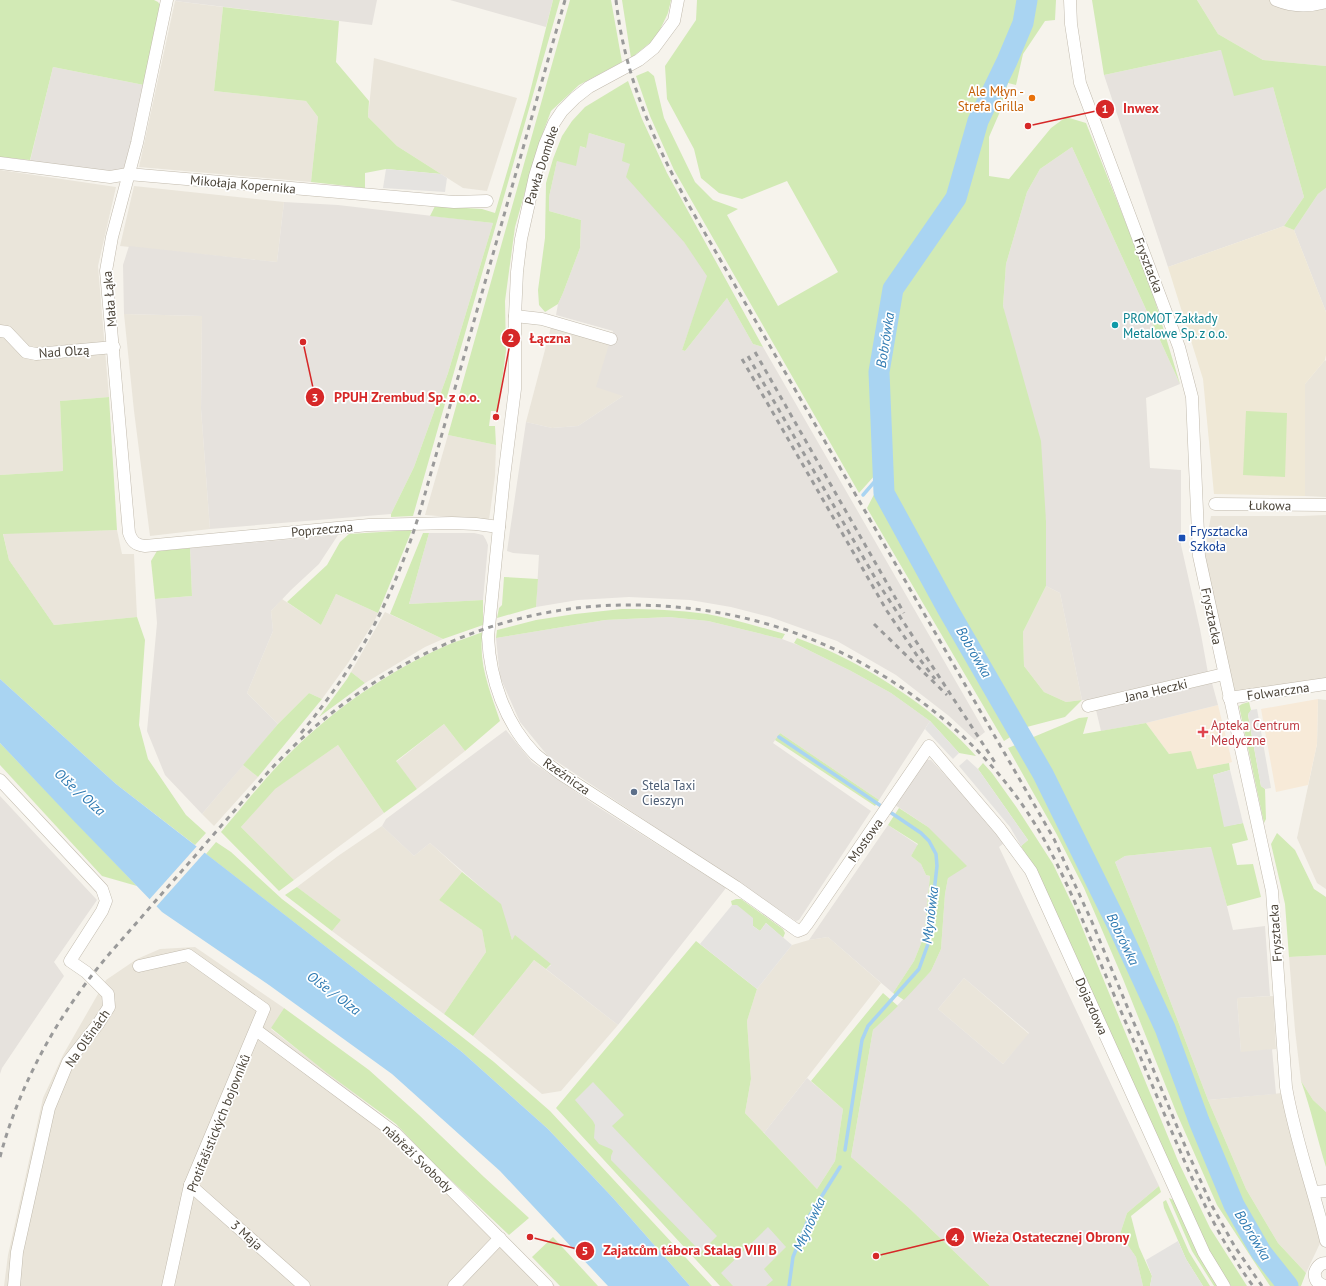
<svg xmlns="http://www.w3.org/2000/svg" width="1326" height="1286" viewBox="0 0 1326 1286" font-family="'PT Sans',sans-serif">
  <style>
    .residential { fill: #eae5da }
    .commercial { fill: #f7ead8 }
    .industrial { fill: #e6e2dd; fill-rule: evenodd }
    .education { fill: #efe8d6 }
    .green { fill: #d2eab5 }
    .parking { fill: #e5e3e0 }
    .water { fill: #a9d4f2 }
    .pier { fill: #f6f3ec }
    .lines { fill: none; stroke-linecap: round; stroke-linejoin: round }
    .stream { stroke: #a9d4f2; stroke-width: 3.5 }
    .river { stroke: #a9d4f2; stroke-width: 21 }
    .minor-casing { stroke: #c2bbae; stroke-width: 13 }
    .minor { stroke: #fff; stroke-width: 12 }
    .rail { stroke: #9a9a9a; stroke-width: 3; stroke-dasharray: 5 5; stroke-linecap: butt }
    .food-dot { fill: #e8710a; stroke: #fff; stroke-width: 1.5 }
    .culture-dot { fill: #0f9aa8; stroke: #fff; stroke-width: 1.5 }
    .transit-dot { fill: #1a4fb4; stroke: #fff; stroke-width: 1.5 }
    .health-dot { fill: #e0444e; stroke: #fff; stroke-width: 1.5 }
    .service-dot { fill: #5c6f8a; stroke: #fff; stroke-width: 1.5 }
    .labels { text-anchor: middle; stroke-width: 3.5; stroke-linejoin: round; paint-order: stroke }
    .food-label { font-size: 13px; fill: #c56008; stroke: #fff; text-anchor: end }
    .street-label { font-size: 13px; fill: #4b4439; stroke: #fff }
    .culture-label { font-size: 13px; fill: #0d838f; stroke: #fff; text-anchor: start }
    .transit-label { font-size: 13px; fill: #164399; stroke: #fff; text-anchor: start }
    .health-label { font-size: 13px; fill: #be3a42; stroke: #fff; text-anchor: start }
    .service-label { font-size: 13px; fill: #4e5e75; stroke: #fff; text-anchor: start }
    .water-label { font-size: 14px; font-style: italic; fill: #2e7ab2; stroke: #fff }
    .leader { fill: none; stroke: #d62828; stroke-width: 1.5 }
    .callout-dot { fill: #d62828; stroke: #fff; stroke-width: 1.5 }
    .mark-label { font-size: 12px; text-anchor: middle; font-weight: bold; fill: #fff }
    .callout-label { font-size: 14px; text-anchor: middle; font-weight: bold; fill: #d62828; stroke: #fff; stroke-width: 3.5; stroke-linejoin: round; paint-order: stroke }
  </style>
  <rect width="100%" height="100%" fill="#f6f3ec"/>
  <g class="residential">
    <polygon points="1197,0 1326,0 1326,66 1263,60 1218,34"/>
    <polygon points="175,1 223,7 214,91 306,101 318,117 311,182 139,167"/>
    <polygon points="374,58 517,98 487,191 463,188 397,146 368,117"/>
    <polygon points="0,170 116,187 98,266 109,397 60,401 63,471 0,475"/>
    <polygon points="134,186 284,202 277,262 120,246"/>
    <polygon points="124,314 202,316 201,409 210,529 150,536 134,411"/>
    <polygon points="551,327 609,344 623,396 578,426 552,428 526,422"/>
    <polygon points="1325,360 1326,361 1326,497 1305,496 1305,384"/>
    <polygon points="448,435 496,445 495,476 489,520 425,515"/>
    <polygon points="1326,515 1326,678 1234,691 1204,554 1211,516 1302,516"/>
    <polygon points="117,530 122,554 134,554 137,617 54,625 9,560 3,533"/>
    <polygon points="1046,586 1060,593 1082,700 1066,702 1044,692 1024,666 1023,632"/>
    <polygon points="336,594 378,613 374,622 348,663 322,699 309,693 278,724 247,693 273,631 271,611 282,599 321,625"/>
    <polygon points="385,612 443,639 425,647 365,683 351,672"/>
    <polygon points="1318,699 1326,700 1326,889 1317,883 1297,838 1317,744"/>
    <polygon points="444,724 465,751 417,789 396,762"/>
    <polygon points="338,745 384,813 294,880 241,827 274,789"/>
    <polygon points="243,765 258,777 214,826 202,814"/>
    <polygon points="382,826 414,856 430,843 462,872 439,900 482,930 486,952 444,1014 332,931 341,920 297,887 338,856"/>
    <polygon points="828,937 881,983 764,1133 745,1113 751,1079 747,1021 757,989 792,945 809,940"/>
    <polygon points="195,947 284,1008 271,1029 399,1128 555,1286 4,1286 8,1255 43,1098 63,1055 106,980 137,959 160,949"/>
    <polygon points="1326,955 1326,1112 1313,1100 1301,1081 1295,1030 1289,957"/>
    <polygon points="534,960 618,1025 561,1091 542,1094 473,1036"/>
    <polygon points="964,978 1029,1034 1003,1064 938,1009"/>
    <polygon points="1273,996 1276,1049 1241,1053 1237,998"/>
    <polygon points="1282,1093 1322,1239 1306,1273 1278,1243 1246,1189 1208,1100"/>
  </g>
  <g class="commercial">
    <polygon points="1318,699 1317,744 1308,785 1276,792 1261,709"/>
    <polygon points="1218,705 1232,762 1229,763 1197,769 1169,754 1146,723"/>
  </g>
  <g class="industrial">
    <polygon points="176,0 377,0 372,25 175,1"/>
    <polygon points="450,0 553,0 546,27"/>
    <polygon points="1221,50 1273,87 1304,197 1284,226 1168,267 1104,75"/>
    <polygon points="53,67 144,85 125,168 112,172 30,161"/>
    <polygon points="589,133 625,144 630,164 708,276 682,350 685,351 727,298 753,344 763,347 985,732 975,740 949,716 896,675 837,641 770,617 731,607 690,600 629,597 578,600 536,607 539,555 513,553 507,551 526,422 552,428 578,426 623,396 596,387 613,331 556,315 558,304 563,293 580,248 581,220 549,211 549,197 557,161 580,146 585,148"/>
    <polygon points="1072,147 1180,384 1146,398 1150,468 1181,470 1181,545 1200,629 1208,673 1094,700 1082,700 1060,593 1046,586 1046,521 1003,306 1006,264 1027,192 1040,169"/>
    <polygon points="1326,188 1326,312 1294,230 1318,194"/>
    <polygon points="284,202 338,205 493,223 448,373 414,467 391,514 210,529 201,409 202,316 124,314 123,265 129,246 277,262"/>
    <polygon points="429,533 474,533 483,535 486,540 488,545 483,600 409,604"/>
    <polygon points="338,535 319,564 291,590 271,611 273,631 247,693 278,724 202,814 165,775 147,731 157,623 155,599 192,596 190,548"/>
    <polygon points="669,617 708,621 782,639 798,645 851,671 891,693 930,721 879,800 780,733 773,743 871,811 799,920 796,921 547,755 520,722 500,677 496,638 605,620"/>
    <polygon points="1212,683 1218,705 1146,723 1101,731 1096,710"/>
    <polygon points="506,730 532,762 595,805 726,888 618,1025 546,969 551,965 515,936 512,940 499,903 430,843 414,856 382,826 386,819"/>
    <path d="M 926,760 L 931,760 L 997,831 L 1004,843 L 999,847 L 1159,1186 L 1127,1213 L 1120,1234 L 1136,1257 L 1143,1286 L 990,1286 L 909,1208 L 851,1157 L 873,1030 L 931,971 L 941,949 L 945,894 L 948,878 L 928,827 L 895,805 ZM 964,978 L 1029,1033 L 1003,1064 L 938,1009 Z"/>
    <polygon points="0,796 97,900 54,962 64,976 2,1068 0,1074"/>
    <polygon points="888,825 918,845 911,856 921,864 926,875 930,876 924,936 914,961 893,993 828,937 809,940"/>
    <polygon points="1212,847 1233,930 1265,926 1270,996 1237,998 1241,1052 1272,1049 1276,1094 1208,1100 1147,940 1115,862 1125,856"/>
    <polygon points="807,1078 843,1109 835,1161 817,1189 764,1133"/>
  </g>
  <polygon class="education" points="1284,226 1294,230 1326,312 1326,355 1325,360 1305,384 1305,496 1214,494 1203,379 1168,267"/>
  <g class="green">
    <polygon points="0,0 154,0 158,2 160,5 144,85 53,67 30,160 0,157"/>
    <polygon points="553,0 560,0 413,516 391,517 391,514 414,467 448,373 493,223 430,216 435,206 482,209 495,213 528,100"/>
    <polygon points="570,0 611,0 622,62 579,85 551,111 538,146 515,227 505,301 506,351 498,411 491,411 489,426 495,426 496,445 448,435"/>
    <polygon points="622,0 671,0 668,13 656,38 631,58"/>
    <polygon points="697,0 1021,0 1016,25 981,97 949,198 919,239 888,288 872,376 876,474 859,493 674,170 650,116 636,76 648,71 654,76 664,118 695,182 713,200 738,209 727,215 778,306 838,272 787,181 742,199 719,193 701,178 694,149 667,99 665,66 696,20"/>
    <polygon points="1035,0 1056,0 1055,20 1045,21 1023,54 1016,85 1008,83 999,114 989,137 989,176 1009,179 1051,128 1066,117 1086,123 1149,281 1180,384 1072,147 1040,169 1027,192 1006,264 1003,306 1041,441 1046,521 1046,586 1023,632 1024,666 1044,692 1066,702 1082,700 1065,717 1023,728 886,489 884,414 887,356 894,306 900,287 960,202 973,173 985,123 1032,26"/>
    <polygon points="1092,0 1197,0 1218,34 1263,60 1326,66 1326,188 1318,194 1294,230 1284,226 1304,197 1273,87 1234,96 1221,50 1104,75"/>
    <polygon points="223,7 339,21 336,62 369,101 368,117 397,146 441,174 386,169 365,173 365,188 311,182 318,117 306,101 214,91"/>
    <polygon points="628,81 642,119 667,173 763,347 753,344 727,298 685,351 682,350 707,276 684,242 626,177 630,164 622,161 625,144 589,133 586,148 580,146 576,166 557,161 549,197 549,211 581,220 580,248 563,293 558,304 545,312 539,305 538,290 545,238 546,183 553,159 562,136 572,121 585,107"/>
    <polygon points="109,397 117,530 3,534 9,560 54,625 137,617 145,640 139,725 148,759 186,815 206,833 195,845 116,784 0,679 0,475 63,471 60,401"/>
    <polygon points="1246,411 1287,413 1285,477 1243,475"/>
    <polygon points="879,485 883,509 949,628 1012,736 1004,741 867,508"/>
    <polygon points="412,530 378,613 336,594 321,625 287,602 327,565 340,542 349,534"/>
    <polygon points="423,533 429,533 409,604 483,600 483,625 443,639 390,614"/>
    <polygon points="190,548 192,596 155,599 151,561 157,551"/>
    <polygon points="504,577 538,579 536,607 497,618 499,608 502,605"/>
    <path d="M 622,609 C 650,609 679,610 707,614 C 734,619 759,627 785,634 L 782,639 L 708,621 L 669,617 L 605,620 L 496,638 L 497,630 L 536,620 L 575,614 Z"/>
    <path d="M 483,632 C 477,662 491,693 500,721 L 465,751 L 444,724 L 396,761 L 417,789 L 384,813 L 338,745 L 275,789 L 241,827 L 294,880 L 279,891 L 221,832 C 244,805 267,775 293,750 C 337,707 388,672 443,647 C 456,641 470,637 483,632 Z"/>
    <path d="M 797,638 C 809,643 822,647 834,653 C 886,678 938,713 976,756 L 959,753 L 930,721 L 891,693 L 851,671 L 794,643 Z"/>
    <polygon points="351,672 365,683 319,717 347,679"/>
    <polygon points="309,693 322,699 258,777 243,765 278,724"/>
    <polygon points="1249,702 1251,710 1248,715 1261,786 1265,789 1266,819 1264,823 1239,706 1242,704"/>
    <polygon points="1088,717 1083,734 1146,723 1169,754 1191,751 1197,769 1229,763 1230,770 1213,775 1225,826 1243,823 1248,840 1232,844 1237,865 1253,864 1261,897 1227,906 1211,847 1125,856 1115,862 1147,940 1208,1100 1246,1189 1278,1243 1306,1273 1301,1286 1294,1286 1266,1253 1217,1154 1113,895 1070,806 1031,738 1079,718"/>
    <polygon points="780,733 879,800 875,806 775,740"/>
    <polygon points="0,743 137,886 102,876 0,765"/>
    <polygon points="1018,744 1040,778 1102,901 1140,983 1202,1148 1237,1222 1263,1263 1283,1286 1270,1286 1217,1205 1177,1114 1123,979 1084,888 1056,833 1008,748"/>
    <polygon points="983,763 992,773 1017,808 1053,864 1075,910 1178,1161 1210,1228 1247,1286 1231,1286 1205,1244 1039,876 1021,846 1028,840 978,769"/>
    <polygon points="899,808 928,827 967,866 948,878 945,894 941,949 931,971 904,1000 893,993 914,961 924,936 930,876 926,875 921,864 911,856 918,844 888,825"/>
    <polygon points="1277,833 1295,850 1314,889 1326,897 1326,955 1289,957 1285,904 1271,844"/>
    <polygon points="216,842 231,852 282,899 438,1018 494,1062 550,1111 712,1286 690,1286 613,1198 548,1129 462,1052 206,854"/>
    <polygon points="462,872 501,904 512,940 515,935 551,964 546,969 534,960 473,1036 444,1014 486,952 482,930 439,900"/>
    <polygon points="297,887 341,920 332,931 285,895"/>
    <polygon points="736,899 741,899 783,929 785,933 783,938 766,923 760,931 753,926 737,906 732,905 731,901"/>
    <polygon points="696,941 757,989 747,1021 751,1079 745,1113 817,1189 835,1161 843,1109 811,1081 883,993 898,1006 873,1030 851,1157 909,1208 990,1286 720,1286 556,1108"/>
    <polygon points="284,1008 369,1070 419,1115 484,1177 529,1218 509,1235 433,1163 396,1124 327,1073 271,1028"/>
    <path d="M 1301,1081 L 1313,1100 L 1326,1112 L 1326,1167 C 1317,1138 1311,1109 1301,1081 Z"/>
    <polygon points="1159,1186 1161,1192 1131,1216 1139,1247 1152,1276 1150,1286 1143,1286 1136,1257 1120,1234 1127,1213"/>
    <polygon points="1169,1198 1174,1200 1219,1286 1214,1286 1192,1251"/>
    <polygon points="1166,1200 1189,1252 1210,1286 1203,1286 1186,1259 1164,1208 1163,1202"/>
    <polygon points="553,1237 598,1286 560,1286 532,1257"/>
  </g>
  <g class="parking">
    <polygon points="386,169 441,174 447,178 445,192 383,188"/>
    <polygon points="1257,709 1271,788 1265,789 1261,786 1248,714 1251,710"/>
    <polygon points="930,721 959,753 953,759 925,729"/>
    <polygon points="967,759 978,769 1028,840 1021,846 1010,827 959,766"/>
    <polygon points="1230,770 1243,823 1224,827 1213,775"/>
    <polygon points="732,905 737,905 753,918 753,926 760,931 766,923 792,945 757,989 700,944"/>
    <polygon points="593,1082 624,1115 612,1126 717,1236 701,1252 611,1160 611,1156 613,1151 611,1149 599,1144 594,1138 595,1125 593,1121 575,1100"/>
    <polygon points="768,1227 786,1247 764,1269 773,1280 766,1286 733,1286 721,1273"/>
    <polygon points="1178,1241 1186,1259 1203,1286 1150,1286 1152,1276 1146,1260"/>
  </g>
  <polygon class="water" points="0,679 116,784 462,1052 548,1129 613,1198 690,1286 608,1286 500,1171 392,1074 269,985 162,912 71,818 0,743"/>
  <polygon class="pier" points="198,845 206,851 155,908 148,901"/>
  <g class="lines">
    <g class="stream">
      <polyline points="863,495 883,472"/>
      <polyline points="779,737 921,833 929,841 936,854 937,866 928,944 919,969 868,1026 862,1040 845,1150"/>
      <polyline points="789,1286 793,1257 810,1215 840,1167"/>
    </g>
    <polyline class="river" points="1027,0 1023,23 1007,61 978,121 956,198 893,289 879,372 884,493 947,608 1043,774 1118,926 1165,1028 1199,1121 1234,1205 1261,1252 1288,1286"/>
    <g class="minor-casing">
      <g id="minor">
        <path d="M 167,0 L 137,143 L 112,237 L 106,271 L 129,533 C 132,542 136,545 145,546 L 369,525 L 452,523 L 476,524 L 499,527"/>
        <path d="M 678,0 L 674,21 L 654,48 L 639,60 L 589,87 L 575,98 L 562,111 L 554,123 L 545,144 L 535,176 L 521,239 L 517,272 L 515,316 L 515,389 L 504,477 L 488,637 C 490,679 505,723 535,754 C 543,761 553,768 561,774 L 736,887 L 798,931 L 803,929 L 807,924 L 929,746 L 1000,829 L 1031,871 L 1204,1253 L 1224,1286"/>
        <path d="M 1070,0 L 1071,24 L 1080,83 L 1179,347 L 1192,397 L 1199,556 L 1272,891 L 1286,1087 C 1295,1140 1314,1190 1326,1241"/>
        <path d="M 1276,0 C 1293,7 1309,7 1326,2"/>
        <polyline points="0,163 110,177 128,174 454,202 487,201"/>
        <polyline points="515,316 542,319 611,339"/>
        <polyline points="0,331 7,332 26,352 36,354 114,347"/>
        <polyline points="1215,504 1326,505"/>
        <polyline points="1229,698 1326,684"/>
        <polyline points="1088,706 1224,674"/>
        <polyline points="0,780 102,889 106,901 102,911 70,961 86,972 108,994 109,1007 98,1024 68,1062 49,1108 17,1252 14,1286"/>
        <polyline points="139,966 188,955 264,1009 190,1185 168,1286"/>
        <polyline points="256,1030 395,1133 547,1286"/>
        <polyline points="190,1185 304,1286"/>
        <polyline points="1314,1192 1326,1191"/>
        <polyline points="454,1286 500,1238"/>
        <path d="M 1325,1286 C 1318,1284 1314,1280 1315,1272 C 1317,1267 1320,1263 1326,1263"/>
      </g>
    </g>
    <use href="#minor" class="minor"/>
    <g class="rail">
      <path d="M 616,0 C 624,73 652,138 687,202 L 1054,839 L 1092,922 L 1188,1153 L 1211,1204 L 1235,1247 L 1262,1286"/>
      <polyline points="755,352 904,613"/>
      <polyline points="748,356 878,583 996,764"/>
      <polyline points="742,359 887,611 918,657 935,679"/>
      <polyline points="874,624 947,695"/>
      <path d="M 301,733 C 360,662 395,595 421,508 L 565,0"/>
      <path d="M 0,1157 C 20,1082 60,1011 111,952 L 270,770 C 363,670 492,604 631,605 C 716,605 799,626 872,669 C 939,708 998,762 1038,829 C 1064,873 1083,921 1103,969 C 1124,1018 1145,1068 1166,1118 C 1191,1177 1215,1234 1253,1286"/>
    </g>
  </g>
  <circle class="food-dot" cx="1032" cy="98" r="4"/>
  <circle class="culture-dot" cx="1115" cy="325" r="4"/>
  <rect class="transit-dot" x="1178" y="534" width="8" height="8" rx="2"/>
  <path class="health-dot" d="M1201 726h4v4h4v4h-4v4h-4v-4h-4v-4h4z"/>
  <circle class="service-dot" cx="634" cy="792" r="4"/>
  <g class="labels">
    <g class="food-label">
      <text x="1024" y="96">Ale Młyn -<tspan x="1024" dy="15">Strefa Grilla</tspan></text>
    </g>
    <g class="street-label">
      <text transform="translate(541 165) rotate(-72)" y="5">Pawła Dombke</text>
      <text transform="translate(243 184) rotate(5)" y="5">Mikołaja Kopernika</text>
      <text transform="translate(1149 265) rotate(69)" y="5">Frysztacka</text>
      <text transform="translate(109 299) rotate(-95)" y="5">Mała Łąka</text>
      <text transform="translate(64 351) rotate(-4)" y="5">Nad Olzą</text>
      <text transform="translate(1270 505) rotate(1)" y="5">Łukowa</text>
      <text transform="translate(322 529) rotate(-5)" y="5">Poprzeczna</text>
      <text transform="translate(1212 616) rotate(78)" y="5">Frysztacka</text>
      <text transform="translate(1156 690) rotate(-13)" y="5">Jana Heczki</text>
      <text transform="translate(1278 691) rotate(-8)" y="5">Folwarczna</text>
      <text transform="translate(567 776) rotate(35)" y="5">Rzeźnicza</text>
      <text transform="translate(865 840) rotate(-55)" y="5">Mostowa</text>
      <text transform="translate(1275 933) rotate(-94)" y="5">Frysztacka</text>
      <text transform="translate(1092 1006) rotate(66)" y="5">Dojazdowa</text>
      <text transform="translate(87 1038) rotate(-55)" y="5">Na Olšinách</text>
      <text transform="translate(218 1123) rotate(-68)" y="5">Protifašistických bojovníků</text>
      <text transform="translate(418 1158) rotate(44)" y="5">nábřeží Svobody</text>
      <text transform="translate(247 1235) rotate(42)" y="5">3 Maja</text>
    </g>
    <g class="culture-label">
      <text x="1123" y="323">PROMOT Zakłady<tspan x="1123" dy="15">Metalowe Sp. z o.o.</tspan></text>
    </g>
    <g class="transit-label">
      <text x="1190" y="536">Frysztacka<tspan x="1190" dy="15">Szkoła</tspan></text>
    </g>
    <g class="health-label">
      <text x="1211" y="730">Apteka Centrum<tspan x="1211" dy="15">Medyczne</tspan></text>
    </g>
    <g class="service-label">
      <text x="642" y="790">Stela Taxi<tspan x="642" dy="15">Cieszyn</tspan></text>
    </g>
    <g class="water-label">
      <text transform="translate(885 340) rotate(-81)" y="5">Bobrówka</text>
      <text transform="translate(974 652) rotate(60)" y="5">Bobrówka</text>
      <text transform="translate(80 792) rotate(42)" y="5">Olše / Olza</text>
      <text transform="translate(930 915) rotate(-83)" y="5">Młynówka</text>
      <text transform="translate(1123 939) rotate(64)" y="5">Bobrówka</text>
      <text transform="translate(334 993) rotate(37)" y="5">Olše / Olza</text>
      <text transform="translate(809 1224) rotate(-65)" y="5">Młynówka</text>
      <text transform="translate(1253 1235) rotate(59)" y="5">Bobrówka</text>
    </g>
  </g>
  <path class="leader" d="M1028 126L1105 109M496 417L511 338M303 342L315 397M876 1256L955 1237M530 1237L585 1251"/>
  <g class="callout-dot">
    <circle cx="1028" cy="126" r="4"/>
    <circle cx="496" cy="417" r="4"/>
    <circle cx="303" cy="342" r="4"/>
    <circle cx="876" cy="1256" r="4"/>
    <circle cx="530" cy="1237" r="4"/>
    <circle cx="1105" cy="109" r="10"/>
    <circle cx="511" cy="338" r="10"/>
    <circle cx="315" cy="397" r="10"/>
    <circle cx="955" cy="1237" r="10"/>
    <circle cx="585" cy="1251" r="10"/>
  </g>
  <g class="mark-label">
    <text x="1105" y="113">1</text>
    <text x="511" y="342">2</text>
    <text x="315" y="402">3</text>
    <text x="955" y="1242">4</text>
    <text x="585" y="1255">5</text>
  </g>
  <g class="callout-label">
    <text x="1141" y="113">Inwex</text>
    <text x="550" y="343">Łączna</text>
    <text x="407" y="402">PPUH Zrembud Sp. z o.o.</text>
    <text x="1051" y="1242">Wieża Ostatecznej Obrony</text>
    <text x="690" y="1255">Zajatcům tábora Stalag VIII B</text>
  </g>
</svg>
